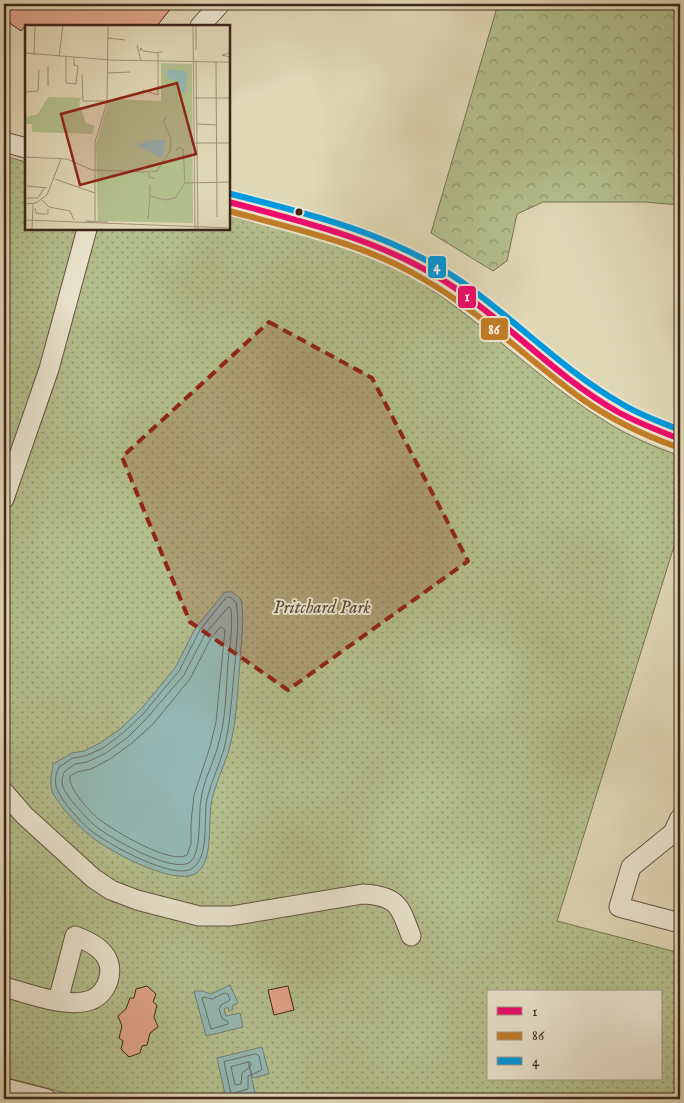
<svg xmlns="http://www.w3.org/2000/svg" width="684" height="1103" viewBox="0 0 684 1103" font-family="'IM FELL English',serif">
  <style>
    .forest { fill: url(#forest-crowns); stroke: #787253 }
    .park { fill: url(#park-dots); stroke: #787253; fill-rule: evenodd }
    .water { fill: #94b8b3; stroke: #717e75 }
    .lines { fill: none; stroke-linecap: round; stroke-linejoin: round }
    .shore { stroke: #686f66; stroke-width: 1 }
    .building { fill: #e2a58c; stroke: #3d2619 }
    .minor-casing { stroke: #665240; stroke-width: 21 }
    .minor { stroke: #ebe5cf; stroke-width: 19 }
    .bus-1-casing { stroke: #ebe5cf; stroke-width: 10 }
    .bus-2-casing { stroke: #ebe5cf; stroke-width: 10 }
    .bus-3-casing { stroke: #ebe5cf; stroke-width: 10 }
    .bus-1 { stroke: #ed0b6d; stroke-width: 6 }
    .bus-2 { stroke: #c27d26; stroke-width: 6 }
    .bus-3 { stroke: #09d; stroke-width: 6 }
    .marked { fill: #8f2418; fill-opacity: 0.2; stroke: #8f2418; stroke-width: 4; stroke-dasharray: 10 6; stroke-linejoin: round }
    .bus-dot { fill: #3d2619; stroke: #ebe5cf; stroke-width: 2 }
    .labels { text-anchor: middle; stroke-width: 4; stroke-linejoin: round; paint-order: stroke }
    .park-label { font-size: 18px; font-style: italic; fill: #5a4c36; stroke: #ebe5cf }
    .inset-road { fill: none; stroke: #9f9077; stroke-width: 1 }
    .view { fill: #8f2418; fill-opacity: 0.15; stroke: #8f2418; stroke-width: 2.5 }
    .inset-edge { fill: none; stroke: #3d2619; stroke-width: 2.5 }
    .line-badge { stroke: #ebe5cf; stroke-width: 2 }
    .badge-label { font-size: 14px; text-anchor: middle; font-weight: bold; fill: #fff }
  </style>
  <defs>
    <pattern id="forest-crowns" width="20" height="18" patternUnits="userSpaceOnUse" patternTransform="scale(1.25)"><rect width="20" height="18" fill="#b3be8d"/><path d="M2 6a3 3 0 1 1 6 0M12 15a3 3 0 1 1 6 0" fill="none" stroke="#939a72"/></pattern>
    <pattern id="park-dots" width="8" height="8" patternUnits="userSpaceOnUse" patternTransform="scale(1.25)"><rect width="8" height="8" fill="#b3be8d"/><path d="M2 2h.1M6 6h.1" fill="none" stroke="#939a72" stroke-width="1.8" stroke-linecap="round"/></pattern>
  </defs>
  <rect width="100%" height="100%" fill="#e0d7b5"/>
  <filter id="stains"><feTurbulence type="fractalNoise" baseFrequency=".004" numOctaves="4"/><feColorMatrix values="0 0 0 0 .2 0 0 0 0 .09 0 0 0 0 .02 0 0 0 .5 -.17"/></filter>
  <radialGradient id="worn" r=".72"><stop offset=".6" stop-color="#630" stop-opacity="0"/><stop offset="1" stop-color="#630" stop-opacity=".3"/></radialGradient>
  <polygon class="forest" points="498,4 680,4 680,205 645,202 543,202 517,214 507,261 493,271 431,233"/>
  <path class="park" d="M 4,156 L 26,162 L 26,229 L 229,229 L 229,216 C 290,232 360,245 414,278 C 483,321 539,381 608,423 C 631,437 655,447 680,456 L 680,527 L 557,921 L 680,953 L 680,1099 L 88,1099 L 4,1077 ZM 488,992 L 660,992 L 660,1079 L 488,1079 Z"/>
  <g class="water">
    <path d="M 225,592 L 232,592 L 241,599 C 245,622 241,640 240,663 C 237,693 237,724 228,753 C 223,768 216,783 212,799 C 207,819 215,863 195,874 C 172,886 105,849 88,834 C 78,826 56,802 52,791 C 49,782 52,772 53,764 L 72,753 L 84,751 L 100,743 L 120,729 L 140,710 L 175,668 L 196,627 Z"/>
    <polygon points="230,985 238,1003 232,1006 233,1009 229,1011 228,1007 224,1009 226,1016 240,1013 243,1027 206,1036 194,991 202,991 211,994"/>
    <polygon points="262,1047 269,1074 253,1078 248,1061 255,1093 226,1099 217,1058"/>
  </g>
  <g class="lines">
    <g class="shore">
      <path d="M 227,597 L 230,597 L 236,602 C 240,623 236,642 235,663 C 232,692 231,721 224,749 C 219,766 211,782 207,799 C 203,819 210,855 193,868 C 175,882 106,843 90,830 C 80,821 62,802 57,789 C 54,782 56,773 59,767 L 73,758 L 85,756 L 103,748 L 123,733 L 143,714 L 179,671 L 200,630 Z"/>
      <path d="M 229,607 L 231,609 C 233,628 230,644 228,662 C 226,692 226,721 217,749 C 212,766 203,782 201,800 C 198,815 202,853 190,862 C 174,875 108,837 94,825 C 85,816 68,799 63,787 C 61,782 63,776 64,772 L 75,764 L 87,762 L 106,753 L 127,738 L 147,718 L 184,675 L 205,634 Z"/>
      <path d="M 221,627 L 225,630 L 216,722 L 210,747 L 194,795 L 191,823 L 191,844 L 187,855 C 171,865 114,831 100,820 C 90,812 68,789 70,776 L 77,772 L 91,769 L 110,759 L 132,743 L 153,724 L 190,679 L 211,638 Z"/>
      <polygon points="225,993 228,994 230,1000 221,1005 219,1009 222,1018 228,1022 228,1024 211,1029 202,998 204,997 212,999"/>
      <polygon points="256,1054 259,1056 262,1070 248,1076 248,1089 231,1094 224,1062"/>
      <polygon points="249,1062 251,1063 251,1066 242,1073 241,1084 235,1085 231,1067"/>
    </g>
  </g>
  <g class="building">
    <polygon points="4,4 174,4 157,26 25,26 21,31 4,19"/>
    <polygon points="147,986 156,994 153,1002 157,1005 154,1017 158,1027 150,1033 147,1045 142,1046 140,1053 129,1057 121,1049 123,1041 119,1038 122,1026 118,1016 126,1009 130,998 134,998 136,989"/>
    <polygon points="288,986 294,1010 274,1015 268,990"/>
  </g>
  <g class="lines">
    <g class="minor-casing">
      <g id="minor">
        <polyline points="200,26 220,4"/>
        <polyline points="4,142 26,148"/>
        <path d="M 229,202 C 307,223 387,240 455,288 C 529,341 590,412 680,439"/>
        <polyline points="4,499 49,369 87,229"/>
        <path d="M 4,792 L 24,815 L 93,878 L 111,890 L 137,900 L 199,916 L 231,916 L 363,894 C 398,896 400,906 411,936"/>
        <polyline points="680,818 673,833 631,867 619,907 680,923"/>
        <path d="M 4,987 C 28,993 67,1009 91,1000 C 108,993 116,969 104,954 C 97,945 86,940 75,936 L 58,1001"/>
        <polyline points="4,1088 47,1099"/>
      </g>
    </g>
    <use href="#minor" class="minor"/>
    <g class="bus-1-casing">
      <path id="bus-1" d="M 229,202 C 307,223 387,241 455,288 C 511,326 558,378 618,412 C 638,423 659,431 680,439"/>
    </g>
    <g class="bus-2-casing">
      <path id="bus-2" d="M 229,211 C 295,229 366,244 425,280 C 482,313 529,361 582,399 C 612,420 643,435 677,447"/>
    </g>
    <g class="bus-3-casing">
      <path id="bus-3" d="M 231,194 C 310,214 391,234 459,280 C 515,319 562,370 622,404 C 640,415 660,422 680,430"/>
    </g>
    <use href="#bus-1" class="bus-1"/>
    <use href="#bus-2" class="bus-2"/>
    <use href="#bus-3" class="bus-3"/>
  </g>
  <path class="marked" d="M 269,322 L 372,378 L 468,561 L 288,690 L 190,622 L 122,457 Z"/>
  <circle class="bus-dot" cx="299" cy="212" r="4.5"/>
  <g class="labels">
    <g class="park-label">
      <text x="322" y="613">Pritchard Park</text>
    </g>
  </g>
  <g transform="translate(25 25)">
    <rect width="205" height="205" fill="#e0d7b5"/>
    <path d="M 23,72 L 56,73 L 54,79 L 61,98 L 70,101 L 67,109 L 7,107 L 7,99 L 0,99 L 0,92 L 13,89 Z" fill="#b3be8d"/>
    <path d="M 136,38 L 167,39 L 168,198 L 73,196 L 71,119 L 84,74 L 136,76 Z" fill="#b3be8d"/>
    <path d="M 146,44 L 162,47 L 160,68 L 155,67 L 153,57 L 142,53 L 141,46 ZM 125,115 L 141,115 L 137,133 L 111,120 Z" fill="#94b8b3"/>
    <path class="inset-road" d="M 168,0 L 170,205M 171,0 L 171,25M 83,13 L 100,15M 112,20 L 116,36M 115,26 L 116,23 L 118,26 L 133,28M 0,28 L 86,35 L 190,37M 205,28 L 197,30 L 205,32M 9,30 L 10,0M 34,32 L 38,0M 41,32 L 41,58 L 51,59 L 53,41 L 49,40 L 49,32M 171,35 L 173,205M 189,37 L 205,37M 191,37 L 192,192M 82,48 L 105,47M 57,49 L 58,76 L 82,76M 23,61 L 23,41M 118,65 L 133,70 L 133,27 L 137,27M 0,67 L 13,66 L 14,45M 170,73 L 205,73M 172,99 L 192,100M 170,118 L 205,118M 151,126 L 154,122 L 158,124 L 160,158M 0,132 L 42,134 L 67,145 L 123,147 L 125,153 L 129,153M 123,147 L 132,146 L 145,126 L 146,114 L 138,96 L 142,91M 30,154 L 70,168M 125,160 L 125,171 L 140,175 L 150,173 L 160,158 L 205,157M 2,161 L 22,163M 0,173 L 13,173 L 20,162M 17,175 L 24,182 L 45,186 L 49,195M 0,179 L 11,178 L 22,170 L 36,134M 10,183 L 11,188 L 17,189 L 23,189 L 23,184M 123,194 L 125,171M 0,195 L 205,203M 60,196 L 83,197M 70,196 L 70,117 L 82,77 L 83,0M 7,205 L 8,179"/>
    <path class="view" d="M 152,58 L 171,129 L 55,160 L 36,89 Z"/>
    <rect width="205" height="205" class="inset-edge"/>
  </g>
  <g class="line-badge">
    <rect x="427" y="255" width="20" height="24" rx="5" fill="#09d"/>
    <rect x="457" y="285" width="20" height="24" rx="5" fill="#ed0b6d"/>
    <rect x="480" y="317" width="29" height="24" rx="5" fill="#c27d26"/>
  </g>
  <g class="badge-label">
    <text x="437" y="271">4</text>
    <text x="467" y="301">1</text>
    <text x="494" y="334">86</text>
  </g>
  <rect width="684" height="1103" fill="none" stroke="#e0d7b5" stroke-width="20"/>
  <rect x="5" y="5" width="674" height="1093" fill="none" stroke="#3d2619" stroke-width="2.5"/>
  <rect x="10" y="10" width="664" height="1083" fill="none" stroke="#3d2619"/>
  <rect x="487" y="990" width="175" height="90" fill="#ebe5cf" stroke="#a59986"/>
  <rect x="497" y="1007" width="25" height="8" fill="#ed0b6d" stroke="#a59986"/>
  <text x="532" y="1016" font-size="15" fill="#3d2619">1</text>
  <rect x="497" y="1032" width="25" height="8" fill="#c27d26" stroke="#a59986"/>
  <text x="532" y="1040" font-size="15" fill="#3d2619">86</text>
  <rect x="497" y="1057" width="25" height="8" fill="#0099dd" stroke="#a59986"/>
  <text x="532" y="1066" font-size="15" fill="#3d2619">4</text>
  <rect width="100%" height="100%" filter="url(#stains)"/>
  <rect width="100%" height="100%" fill="url(#worn)"/>
</svg>
